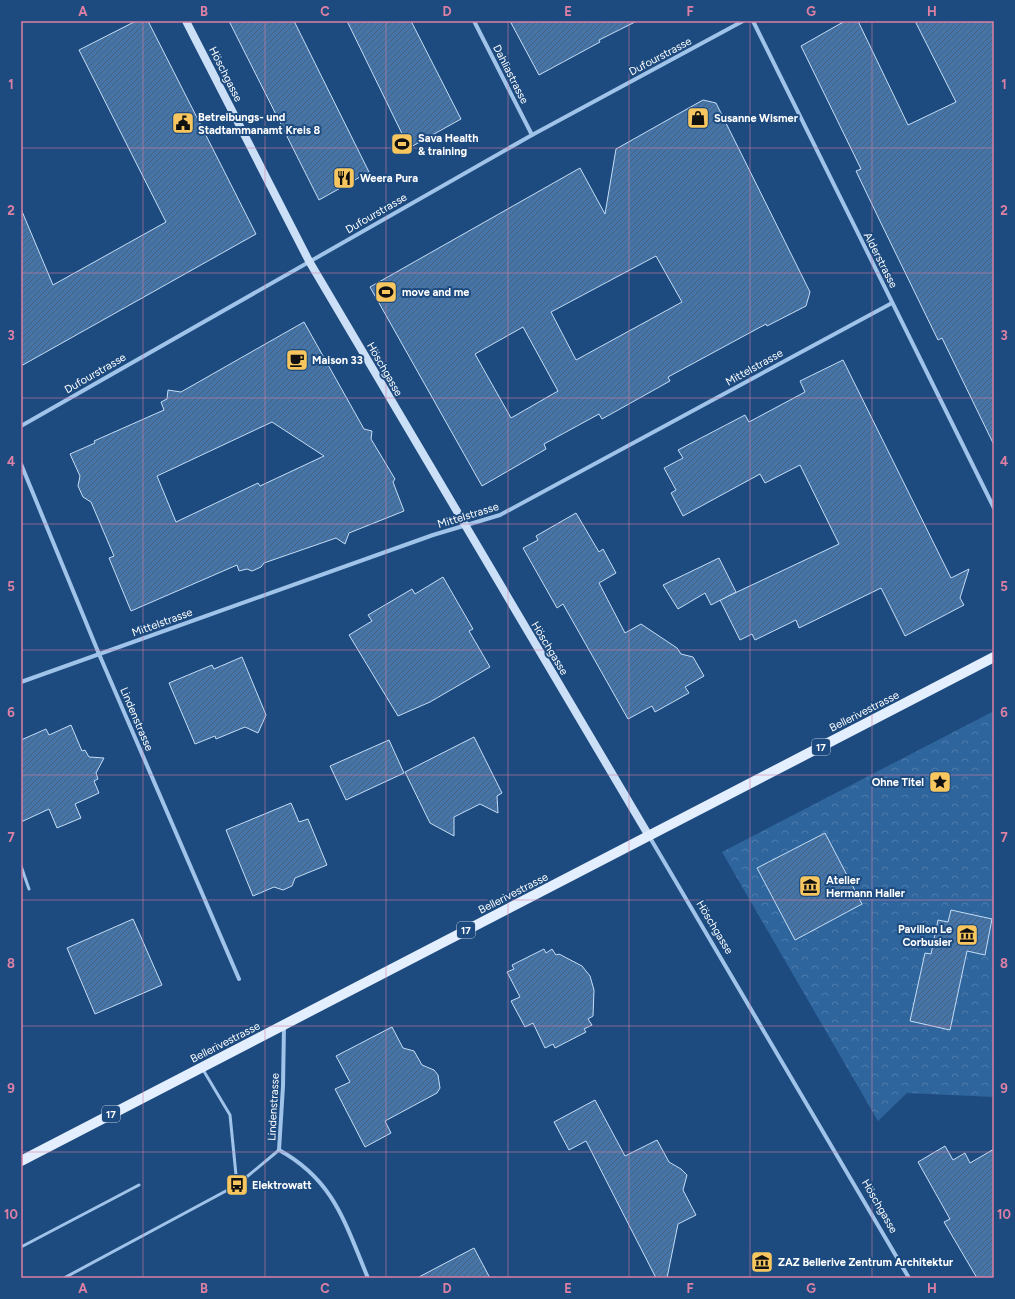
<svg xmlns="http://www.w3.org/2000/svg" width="1015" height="1299" viewBox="0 0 1015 1299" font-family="Figtree,sans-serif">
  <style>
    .park { fill: url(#park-crowns) }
    .building { fill: url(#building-hatch); stroke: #c4ddf6; fill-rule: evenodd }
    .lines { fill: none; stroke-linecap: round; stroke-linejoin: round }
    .service { stroke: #a0c3e9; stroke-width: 3 }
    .minor { stroke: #a0c3e9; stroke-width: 4 }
    .secondary { stroke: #cbdff7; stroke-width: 8 }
    .primary { stroke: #e3eefe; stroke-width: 10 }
    .grid { fill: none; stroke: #dd80a5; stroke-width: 1; stroke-opacity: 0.55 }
    .labels { text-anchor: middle; stroke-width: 4; stroke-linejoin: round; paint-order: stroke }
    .shield { fill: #1d4b7f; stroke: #bbc9d9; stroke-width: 1 }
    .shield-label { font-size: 10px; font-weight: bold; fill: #fff }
    .street-label { font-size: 11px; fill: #fff; stroke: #1d4b7f }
    .poi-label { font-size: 11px; font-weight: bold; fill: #fff; stroke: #1d4b7f; text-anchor: start }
    .neatline { fill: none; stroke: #dd80a5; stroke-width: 1.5 }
    .grid-label { font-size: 13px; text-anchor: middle; font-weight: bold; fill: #dd80a5 }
  </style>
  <defs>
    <pattern id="park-crowns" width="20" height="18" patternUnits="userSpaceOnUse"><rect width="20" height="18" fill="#2f659d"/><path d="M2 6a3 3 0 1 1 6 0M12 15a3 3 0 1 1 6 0" fill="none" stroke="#4e7cac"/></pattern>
    <pattern id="building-hatch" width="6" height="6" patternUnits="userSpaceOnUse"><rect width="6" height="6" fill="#4575a8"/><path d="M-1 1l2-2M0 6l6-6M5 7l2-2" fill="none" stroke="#48607a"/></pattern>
  </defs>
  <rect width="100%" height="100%" fill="#1d4b7f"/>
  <polygon class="park" points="994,711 994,1097 907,1093 878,1121 722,852"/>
  <g class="building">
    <polygon points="136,21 148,21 256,234 21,366 21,209 53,285 166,222 79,50"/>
    <polygon points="229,21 294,21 369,172 319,200"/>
    <polygon points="347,21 411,21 461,119 409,148"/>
    <polygon points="510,21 637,21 599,40 600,42 539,75"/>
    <polygon points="845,21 858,21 908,125 956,102 915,21 994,21 994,445 942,338 938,340 879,219 856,171 861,169 801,46"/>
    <path d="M 703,100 L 716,103 L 810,292 L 806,306 L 767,326 L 766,324 L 668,377 L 670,381 L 602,419 L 599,414 L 544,444 L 546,449 L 482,486 L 370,287 L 580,168 L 605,214 L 616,149 ZM 656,256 L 682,302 L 576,360 L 551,312 ZM 523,327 L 558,391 L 511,418 L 475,354 Z"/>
    <path d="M 304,322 L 364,429 L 372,431 L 371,439 L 395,479 L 393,482 L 404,511 L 349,533 L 345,544 L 336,538 L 264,563 L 261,567 L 252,571 L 247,569 L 239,571 L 237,565 L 131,611 L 109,558 L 114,556 L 91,502 L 83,497 L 78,486 L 80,476 L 70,454 L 95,443 L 94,441 L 164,410 L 161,402 L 167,399 L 168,390 L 181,392 ZM 272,422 L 324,456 L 260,486 L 258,483 L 176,522 L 157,476 Z"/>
    <polygon points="843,360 951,578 969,569 960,598 964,605 905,636 881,588 799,628 796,620 755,640 752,634 740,640 720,600 839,544 800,465 765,483 760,474 683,516 671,493 676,490 664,468 683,458 678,450 745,415 749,422 805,392 800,381"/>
    <polygon points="576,513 599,552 603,549 616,573 599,583 625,633 641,624 677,648 681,654 693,657 704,676 685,687 689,693 655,712 652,706 628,719 563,604 557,608 523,548 538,540 536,536"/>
    <polygon points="719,558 736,592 711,605 705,593 678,609 663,585"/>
    <polygon points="443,577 473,629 469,631 490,667 430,702 398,716 349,635 372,621 368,615 412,589 415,594"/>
    <polygon points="242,657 266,715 258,733 245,727 216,739 215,736 195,744 169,683 212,665 214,669"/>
    <polygon points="71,725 82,751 85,750 89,757 104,758 96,773 98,779 94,781 99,793 75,804 81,818 57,828 49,809 21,822 21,740 46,729 49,735"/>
    <polygon points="474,737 502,793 497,796 498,813 480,804 454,817 454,836 430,823 405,772"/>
    <polygon points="389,740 404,773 346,800 330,766"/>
    <polygon points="291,803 299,822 308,819 327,865 295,878 292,886 283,890 274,887 253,896 226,830"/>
    <polygon points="825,833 862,904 795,940 757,868"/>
    <polygon points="951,910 992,919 985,955 967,951 950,1030 910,1021 925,953 931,954 938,920 948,922"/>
    <polygon points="133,919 162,985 95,1014 67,948"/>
    <polygon points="544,949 546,953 552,949 556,955 559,954 582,966 590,976 594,990 593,1016 588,1019 592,1025 584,1029 586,1032 555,1048 553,1044 545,1048 533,1023 525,1027 511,1001 520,997 507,972 514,969 512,965"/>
    <polygon points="392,1027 403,1048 414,1051 422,1065 434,1070 438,1075 440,1088 437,1093 385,1121 391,1133 365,1147 335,1089 350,1082 336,1056"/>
    <polygon points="595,1100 625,1156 657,1140 669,1162 681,1169 687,1175 683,1190 696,1215 678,1224 667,1278 656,1278 586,1141 569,1150 554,1122"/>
    <polygon points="945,1146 953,1160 965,1153 970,1163 994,1149 994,1278 977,1278 944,1222 950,1219 918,1162"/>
    <polygon points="474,1248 490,1278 417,1278"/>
  </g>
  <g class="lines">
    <g class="service">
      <polyline points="21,866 29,889"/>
      <polyline points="202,1068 230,1115 237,1185"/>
      <polyline points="21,1247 139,1185"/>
      <polyline points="64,1278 237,1185 279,1150"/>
    </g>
    <g class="minor">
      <polyline points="474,21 532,135"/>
      <polyline points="753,21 994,508"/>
      <polyline points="21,426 532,135 743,21"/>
      <polyline points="21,464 99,654 239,979"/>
      <polyline points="21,682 433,535 500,515 892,303"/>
      <polyline points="649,836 909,1278"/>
      <path d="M 284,1025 L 283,1086 L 279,1150 C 334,1180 345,1223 368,1278"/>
    </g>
    <polyline class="secondary" points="186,21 309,261 649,836"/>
    <polyline class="primary" points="21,1161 994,657"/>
  </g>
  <path class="grid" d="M 143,21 L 143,1278M 265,21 L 265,1278M 386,21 L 386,1278M 508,21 L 508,1278M 629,21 L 629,1278M 750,21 L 750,1278M 872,21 L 872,1278M 21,148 L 994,148M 21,273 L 994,273M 21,398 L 994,398M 21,524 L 994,524M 21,650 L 994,650M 21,775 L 994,775M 21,900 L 994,900M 21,1026 L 994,1026M 21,1152 L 994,1152"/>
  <defs>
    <g id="shop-square" transform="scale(1.15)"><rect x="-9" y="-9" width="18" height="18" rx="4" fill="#f8c65e" stroke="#1d4b7f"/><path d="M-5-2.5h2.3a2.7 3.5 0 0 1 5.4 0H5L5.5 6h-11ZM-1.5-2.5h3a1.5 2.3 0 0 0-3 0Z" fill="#111"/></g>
    <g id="civic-square" transform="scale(1.15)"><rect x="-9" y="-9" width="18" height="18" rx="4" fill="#f8c65e" stroke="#1d4b7f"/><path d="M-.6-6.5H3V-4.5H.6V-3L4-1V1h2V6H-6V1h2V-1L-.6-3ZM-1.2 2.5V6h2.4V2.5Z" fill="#111"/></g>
    <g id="stadium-square" transform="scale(1.15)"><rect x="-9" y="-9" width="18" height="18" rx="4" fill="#f8c65e" stroke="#1d4b7f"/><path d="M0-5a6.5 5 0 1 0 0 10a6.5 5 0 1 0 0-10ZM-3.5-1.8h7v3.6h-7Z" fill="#111"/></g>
    <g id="restaurant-square" transform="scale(1.15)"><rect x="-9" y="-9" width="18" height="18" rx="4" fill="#f8c65e" stroke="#1d4b7f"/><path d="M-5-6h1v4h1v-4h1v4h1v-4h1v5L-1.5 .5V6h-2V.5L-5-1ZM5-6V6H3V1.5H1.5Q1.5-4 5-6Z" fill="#111"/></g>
    <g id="cafe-square" transform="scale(1.15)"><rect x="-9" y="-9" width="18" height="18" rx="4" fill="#f8c65e" stroke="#1d4b7f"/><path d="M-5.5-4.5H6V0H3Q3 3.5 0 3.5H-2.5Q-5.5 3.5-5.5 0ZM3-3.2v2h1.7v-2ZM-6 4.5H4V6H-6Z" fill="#111"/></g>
    <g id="sight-square" transform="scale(1.15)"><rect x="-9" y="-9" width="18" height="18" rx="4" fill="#f8c65e" stroke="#1d4b7f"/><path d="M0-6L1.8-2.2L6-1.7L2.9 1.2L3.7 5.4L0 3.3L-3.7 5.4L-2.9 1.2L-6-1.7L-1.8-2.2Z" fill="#111"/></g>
    <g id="museum-square" transform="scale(1.15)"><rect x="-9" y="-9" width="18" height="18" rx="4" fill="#f8c65e" stroke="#1d4b7f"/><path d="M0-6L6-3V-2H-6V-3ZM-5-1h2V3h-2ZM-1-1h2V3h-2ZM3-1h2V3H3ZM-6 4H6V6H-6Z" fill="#111"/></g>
    <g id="bus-square" transform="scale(1.15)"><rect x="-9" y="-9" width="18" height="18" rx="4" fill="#f8c65e" stroke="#1d4b7f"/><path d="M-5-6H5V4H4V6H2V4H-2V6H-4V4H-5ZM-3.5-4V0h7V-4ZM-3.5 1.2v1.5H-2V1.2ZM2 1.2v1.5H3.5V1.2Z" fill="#111"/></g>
  </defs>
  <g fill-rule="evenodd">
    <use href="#shop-square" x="698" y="118"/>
    <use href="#civic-square" x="183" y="123"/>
    <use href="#stadium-square" x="402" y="144"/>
    <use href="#restaurant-square" x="344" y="178"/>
    <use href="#stadium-square" x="386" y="292"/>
    <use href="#cafe-square" x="297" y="360"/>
    <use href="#sight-square" x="940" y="782"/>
    <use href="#museum-square" x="810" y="886"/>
    <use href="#museum-square" x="967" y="935"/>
    <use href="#bus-square" x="237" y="1185"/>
    <use href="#museum-square" x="762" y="1262"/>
  </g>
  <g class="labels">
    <g class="shield">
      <rect x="812" y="739" width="18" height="16" rx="3"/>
      <rect x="457" y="922" width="18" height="16" rx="3"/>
      <rect x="102" y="1106" width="18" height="16" rx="3"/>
    </g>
    <g class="shield-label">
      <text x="821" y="751">17</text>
      <text x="466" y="934">17</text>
      <text x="111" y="1118">17</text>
    </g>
    <g class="street-label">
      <text transform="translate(660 56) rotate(-28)" y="4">Dufourstrasse</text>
      <text transform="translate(226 74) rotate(63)" y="4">Höschgasse</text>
      <text transform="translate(511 74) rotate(63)" y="4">Dahliastrasse</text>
      <text transform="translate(376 213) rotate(-30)" y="4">Dufourstrasse</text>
      <text transform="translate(881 260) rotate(63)" y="4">Alderstrasse</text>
      <text transform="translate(754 367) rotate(-29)" y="4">Mittelstrasse</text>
      <text transform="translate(385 369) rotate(60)" y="4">Höschgasse</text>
      <text transform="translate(95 373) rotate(-30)" y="4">Dufourstrasse</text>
      <text transform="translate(468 515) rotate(-17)" y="4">Mittelstrasse</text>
      <text transform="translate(162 622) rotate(-20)" y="4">Mittelstrasse</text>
      <text transform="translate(550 648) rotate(59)" y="4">Höschgasse</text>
      <text transform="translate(864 711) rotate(-27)" y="4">Bellerivestrasse</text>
      <text transform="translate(137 719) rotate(67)" y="4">Lindenstrasse</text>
      <text transform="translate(513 893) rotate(-27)" y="4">Bellerivestrasse</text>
      <text transform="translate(715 927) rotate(59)" y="4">Höschgasse</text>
      <text transform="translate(225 1042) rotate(-27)" y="4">Bellerivestrasse</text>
      <text transform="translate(273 1107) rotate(-87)" y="4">Lindenstrasse</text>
      <text transform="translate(880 1206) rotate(60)" y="4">Höschgasse</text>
    </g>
    <g class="poi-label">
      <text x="198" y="121">Betreibungs- und<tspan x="198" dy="13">Stadtammanamt Kreis 8</tspan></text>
      <text x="714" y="122">Susanne Wismer</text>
      <text x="418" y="142">Sava Health<tspan x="418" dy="13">&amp; training</tspan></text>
      <text x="360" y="182">Weera Pura</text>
      <text x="402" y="296">move and me</text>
      <text x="312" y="364">Maison 33</text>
      <text x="924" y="786" text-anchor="end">Ohne Titel</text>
      <text x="826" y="884">Atelier<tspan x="826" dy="13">Hermann Haller</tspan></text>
      <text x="952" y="933" text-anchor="end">Pavillon Le<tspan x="952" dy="13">Corbusier</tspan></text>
      <text x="252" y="1189">Elektrowatt</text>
      <text x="778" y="1266">ZAZ Bellerive Zentrum Architektur</text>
    </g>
  </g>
  <rect width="1015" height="1299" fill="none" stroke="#1d4b7f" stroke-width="44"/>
  <rect x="22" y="22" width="971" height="1255" class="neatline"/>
  <g class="grid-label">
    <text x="83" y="16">A</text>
    <text x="204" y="16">B</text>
    <text x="325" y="16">C</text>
    <text x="447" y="16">D</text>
    <text x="568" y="16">E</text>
    <text x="690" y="16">F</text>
    <text x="811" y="16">G</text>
    <text x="932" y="16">H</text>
    <text x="11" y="89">1</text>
    <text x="1004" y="89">1</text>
    <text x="11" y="215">2</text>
    <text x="1004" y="215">2</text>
    <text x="11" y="340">3</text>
    <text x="1004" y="340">3</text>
    <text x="11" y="466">4</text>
    <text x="1004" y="466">4</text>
    <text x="11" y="591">5</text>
    <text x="1004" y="591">5</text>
    <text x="11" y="717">6</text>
    <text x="1004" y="717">6</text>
    <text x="11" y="842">7</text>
    <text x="1004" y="842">7</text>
    <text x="11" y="968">8</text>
    <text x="1004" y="968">8</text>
    <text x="11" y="1093">9</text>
    <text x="1004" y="1093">9</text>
    <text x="11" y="1219">10</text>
    <text x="1004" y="1219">10</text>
    <text x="83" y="1293">A</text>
    <text x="204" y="1293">B</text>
    <text x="325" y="1293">C</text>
    <text x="447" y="1293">D</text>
    <text x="568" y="1293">E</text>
    <text x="690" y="1293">F</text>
    <text x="811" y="1293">G</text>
    <text x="932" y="1293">H</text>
  </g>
</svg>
